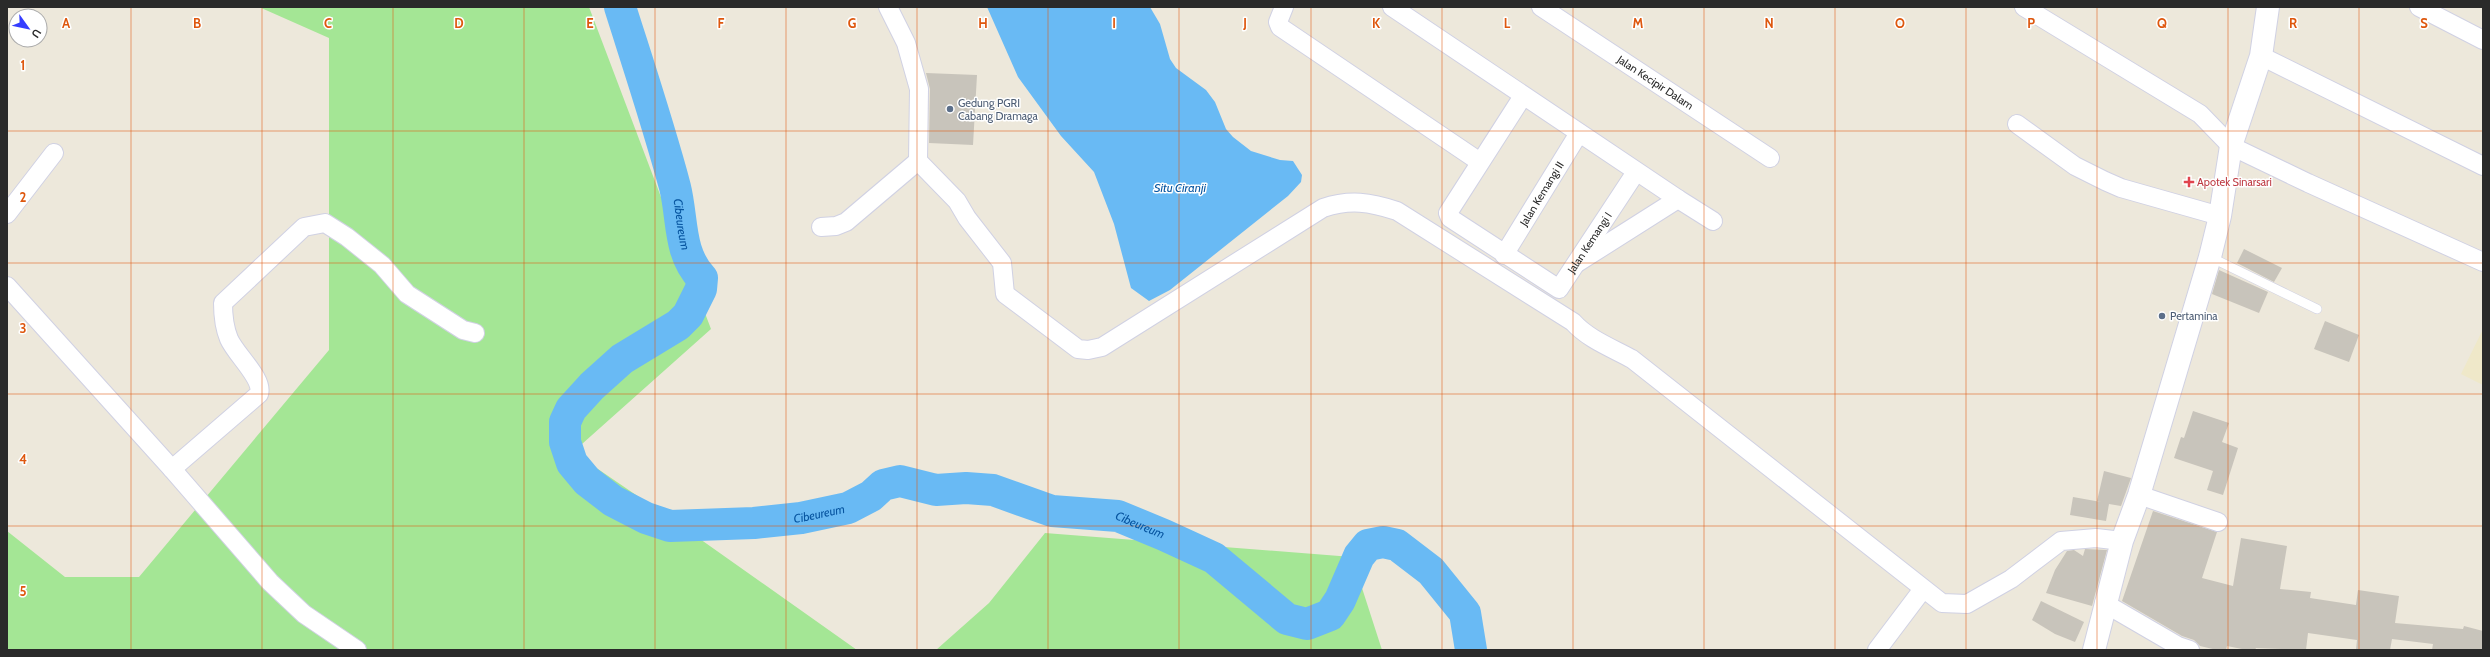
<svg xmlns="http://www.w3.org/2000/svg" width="2490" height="657" viewBox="0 0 2490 657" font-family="Cabin,sans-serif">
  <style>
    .education { fill: #efe8c9 }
    .green { fill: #a4e695 }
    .water { fill: #69baf4 }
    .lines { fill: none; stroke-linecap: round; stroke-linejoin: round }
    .river { stroke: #69baf4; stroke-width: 32 }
    .building { fill: #c8c4bb }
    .lane-casing { stroke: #d0d1e3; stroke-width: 10 }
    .street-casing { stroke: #d0d1e3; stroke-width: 20 }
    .secondary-casing { stroke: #d0d1e3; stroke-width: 24 }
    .lane { stroke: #fff; stroke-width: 9 }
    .street { stroke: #fff; stroke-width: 18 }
    .secondary { stroke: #fff; stroke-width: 22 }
    .grid { fill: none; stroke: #de570e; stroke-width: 1; stroke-opacity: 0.55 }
    .service-dot { fill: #5c6f8a; stroke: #fff; stroke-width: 1.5 }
    .health-dot { fill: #e0444e; stroke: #fff; stroke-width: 1.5 }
    .labels { text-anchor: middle; stroke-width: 3; stroke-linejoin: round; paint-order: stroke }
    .street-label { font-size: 11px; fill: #2a2a2a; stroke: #fff }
    .service-label { font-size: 11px; fill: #4e5e75; stroke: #fff; text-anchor: start }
    .health-label { font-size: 11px; fill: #be3a42; stroke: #fff; text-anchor: start }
    .water-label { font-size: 12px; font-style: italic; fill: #0755a0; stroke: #fff }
    .grid-label { font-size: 13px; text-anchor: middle; font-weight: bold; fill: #de570e; stroke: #fff; stroke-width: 3; stroke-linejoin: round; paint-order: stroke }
  </style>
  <rect width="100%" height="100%" fill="#ede8db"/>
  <polygon class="education" points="2483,329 2483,385 2461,374"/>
  <g class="green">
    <polygon points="259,7 589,7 711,329 573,452 683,527 857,650 7,650 7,531 65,577 139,577 329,350 329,38"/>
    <polygon points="1045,533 1352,557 1382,650 936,650 989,603"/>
  </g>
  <polygon class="water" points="987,7 1150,7 1160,24 1170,59 1176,68 1206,90 1215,102 1226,129 1233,137 1251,151 1280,160 1293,161 1302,175 1301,182 1288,196 1170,290 1149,301 1131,288 1114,224 1094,172 1061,136 1018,77"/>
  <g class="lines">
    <path class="river" id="s1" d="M 620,7 C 639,67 659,127 675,187 C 683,219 678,253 702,278 L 701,289 L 688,315 L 678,325 L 622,359 L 592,386 L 571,409 L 565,422 L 565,442 L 572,463 L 587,481 L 613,501 L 646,518 L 670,526 L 754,523 L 801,518 L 848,508 L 871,496 L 883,485 L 900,481 L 936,490 L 966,488 L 993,490 L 1052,511 L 1118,516 L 1164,535 L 1214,558 L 1287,619 L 1307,624 L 1330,615 L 1340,600 L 1359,556 L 1368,545 L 1383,542 L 1397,545 L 1431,571 L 1465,613 L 1471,650"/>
  </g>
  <g class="building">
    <polygon points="926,73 977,75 973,145 929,143 930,89"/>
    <polygon points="2244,249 2282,268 2274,282 2237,263"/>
    <polygon points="2219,270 2268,292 2259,313 2212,294"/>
    <polygon points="2325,321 2359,335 2349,362 2314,349"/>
    <polygon points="2193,411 2229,423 2222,442 2238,448 2223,495 2207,490 2213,471 2174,458 2181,437 2184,438"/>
    <polygon points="2104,471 2131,478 2121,506 2109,504 2106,521 2070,515 2073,497 2101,502 2097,501"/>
    <polygon points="2153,511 2217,532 2202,578 2233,586 2241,538 2287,546 2280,589 2311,592 2310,598 2356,605 2358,590 2399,596 2395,623 2463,629 2464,626 2483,631 2483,650 2432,650 2433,644 2392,639 2390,650 2356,650 2357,640 2308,633 2306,650 2256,648 2255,650 2247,650 2227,646 2226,650 2217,650 2200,646 2194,640 2182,636 2122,601"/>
    <polygon points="2085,549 2107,550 2092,606 2046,593 2055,570 2067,551 2074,550 2083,556"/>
    <polygon points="2041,601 2084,622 2075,642 2055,634 2032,620"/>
  </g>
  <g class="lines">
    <g class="lane-casing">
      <polyline id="lane" points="2210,257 2317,309"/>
    </g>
    <g class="street-casing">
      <g id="street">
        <path d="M 888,7 L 906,43 L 919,89 L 918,161 L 957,201 L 967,218 L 1002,263 L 1005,294 L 1078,349 L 1088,350 L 1102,347 L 1323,208 C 1350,199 1370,202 1397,211 L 1573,322 C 1588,339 1612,348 1632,359 L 1942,603 L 1967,604 L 2011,579 L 2061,541 L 2096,538 L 2122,541"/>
        <polyline points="1284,7 1278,22 1280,27 1480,162"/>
        <polyline points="1392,7 1678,199 1577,263"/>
        <path id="s2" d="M 1541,7 L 1770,158"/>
        <polyline points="2024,7 2200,114 2231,146 2308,183 2483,262"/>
        <polyline points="2419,7 2483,40"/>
        <polyline points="2261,56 2483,166"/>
        <path id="s3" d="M 1523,96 L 1448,213 L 1450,218 L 1559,289 L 1636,172"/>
        <polyline points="2017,124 2075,166 2105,181 2121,188 2220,216"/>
        <polyline points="1678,199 1713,221"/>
        <polyline points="7,214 54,153"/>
        <polyline points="821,227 836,226 846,222 918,161"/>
        <path id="s4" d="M 1504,255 L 1579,133"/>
        <polyline points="7,286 172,469 270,582 304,614 357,650"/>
        <path d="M 172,469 L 259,394 C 264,379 236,355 229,339 C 224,327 223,316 223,303 L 304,227 L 325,223 L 347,237 L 382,265 L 407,294 L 463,330 L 475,333"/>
        <polyline points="2139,495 2218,522"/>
        <polyline points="2104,603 2178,646 2190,650"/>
        <polyline points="1877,650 1923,589"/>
      </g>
    </g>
    <g class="secondary-casing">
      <polyline id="secondary" points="2094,650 2122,541 2139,495 2210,257 2220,216 2231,146 2261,56 2268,7"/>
    </g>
    <use href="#lane" class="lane"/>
    <use href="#street" class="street"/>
    <use href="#secondary" class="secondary"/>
  </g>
  <path class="grid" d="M 131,7 L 131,650M 262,7 L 262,650M 393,7 L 393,650M 524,7 L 524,650M 655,7 L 655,650M 786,7 L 786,650M 917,7 L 917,650M 1048,7 L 1048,650M 1179,7 L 1179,650M 1311,7 L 1311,650M 1442,7 L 1442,650M 1573,7 L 1573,650M 1704,7 L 1704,650M 1835,7 L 1835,650M 1966,7 L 1966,650M 2097,7 L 2097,650M 2228,7 L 2228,650M 2359,7 L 2359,650M 7,131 L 2483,131M 7,263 L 2483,263M 7,394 L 2483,394M 7,526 L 2483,526"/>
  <g class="service-dot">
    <circle cx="950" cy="109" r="4"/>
    <circle cx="2162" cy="316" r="4"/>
  </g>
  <path class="health-dot" d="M2187 176h4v4h4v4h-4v4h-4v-4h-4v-4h4z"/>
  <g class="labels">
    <g class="street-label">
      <text dy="4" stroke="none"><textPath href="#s2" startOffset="137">Jalan Kecipir Dalam</textPath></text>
      <text dy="4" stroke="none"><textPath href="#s4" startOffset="72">Jalan Kemangi II</textPath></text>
      <text dy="4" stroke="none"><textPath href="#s3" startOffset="330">Jalan Kemangi I</textPath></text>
    </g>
    <g class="service-label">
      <text x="958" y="107">Gedung PGRI<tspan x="958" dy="13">Cabang Dramaga</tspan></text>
      <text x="2170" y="320">Pertamina</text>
    </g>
    <g class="health-label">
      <text x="2197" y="186">Apotek Sinarsari</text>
    </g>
    <g class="water-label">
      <text x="1180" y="192">Situ Ciranji</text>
      <text dy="4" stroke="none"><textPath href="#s1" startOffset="226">Cibeureum</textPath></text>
      <text dy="4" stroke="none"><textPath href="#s1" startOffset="801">Cibeureum</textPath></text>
      <text dy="4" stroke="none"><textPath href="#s1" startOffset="1137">Cibeureum</textPath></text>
    </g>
  </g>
  <g class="grid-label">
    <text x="66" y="28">A</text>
    <text x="197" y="28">B</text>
    <text x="328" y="28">C</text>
    <text x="459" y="28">D</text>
    <text x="590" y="28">E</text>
    <text x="721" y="28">F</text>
    <text x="852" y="28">G</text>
    <text x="983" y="28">H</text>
    <text x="1114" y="28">I</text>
    <text x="1245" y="28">J</text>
    <text x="1376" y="28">K</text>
    <text x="1507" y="28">L</text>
    <text x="1638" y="28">M</text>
    <text x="1769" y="28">N</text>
    <text x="1900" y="28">O</text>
    <text x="2031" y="28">P</text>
    <text x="2162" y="28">Q</text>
    <text x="2293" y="28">R</text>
    <text x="2424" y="28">S</text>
    <text x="23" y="70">1</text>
    <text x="23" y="202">2</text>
    <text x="23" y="333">3</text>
    <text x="23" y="464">4</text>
    <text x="23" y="596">5</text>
  </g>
  <rect width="2490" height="657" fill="none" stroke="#2a2a2a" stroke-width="16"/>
  <g transform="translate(28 28) rotate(123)"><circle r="19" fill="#ffffff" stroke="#aaaaaa"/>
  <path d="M0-3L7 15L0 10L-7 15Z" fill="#353dff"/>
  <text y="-6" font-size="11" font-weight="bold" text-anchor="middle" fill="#2a2a2a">U</text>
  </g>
</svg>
